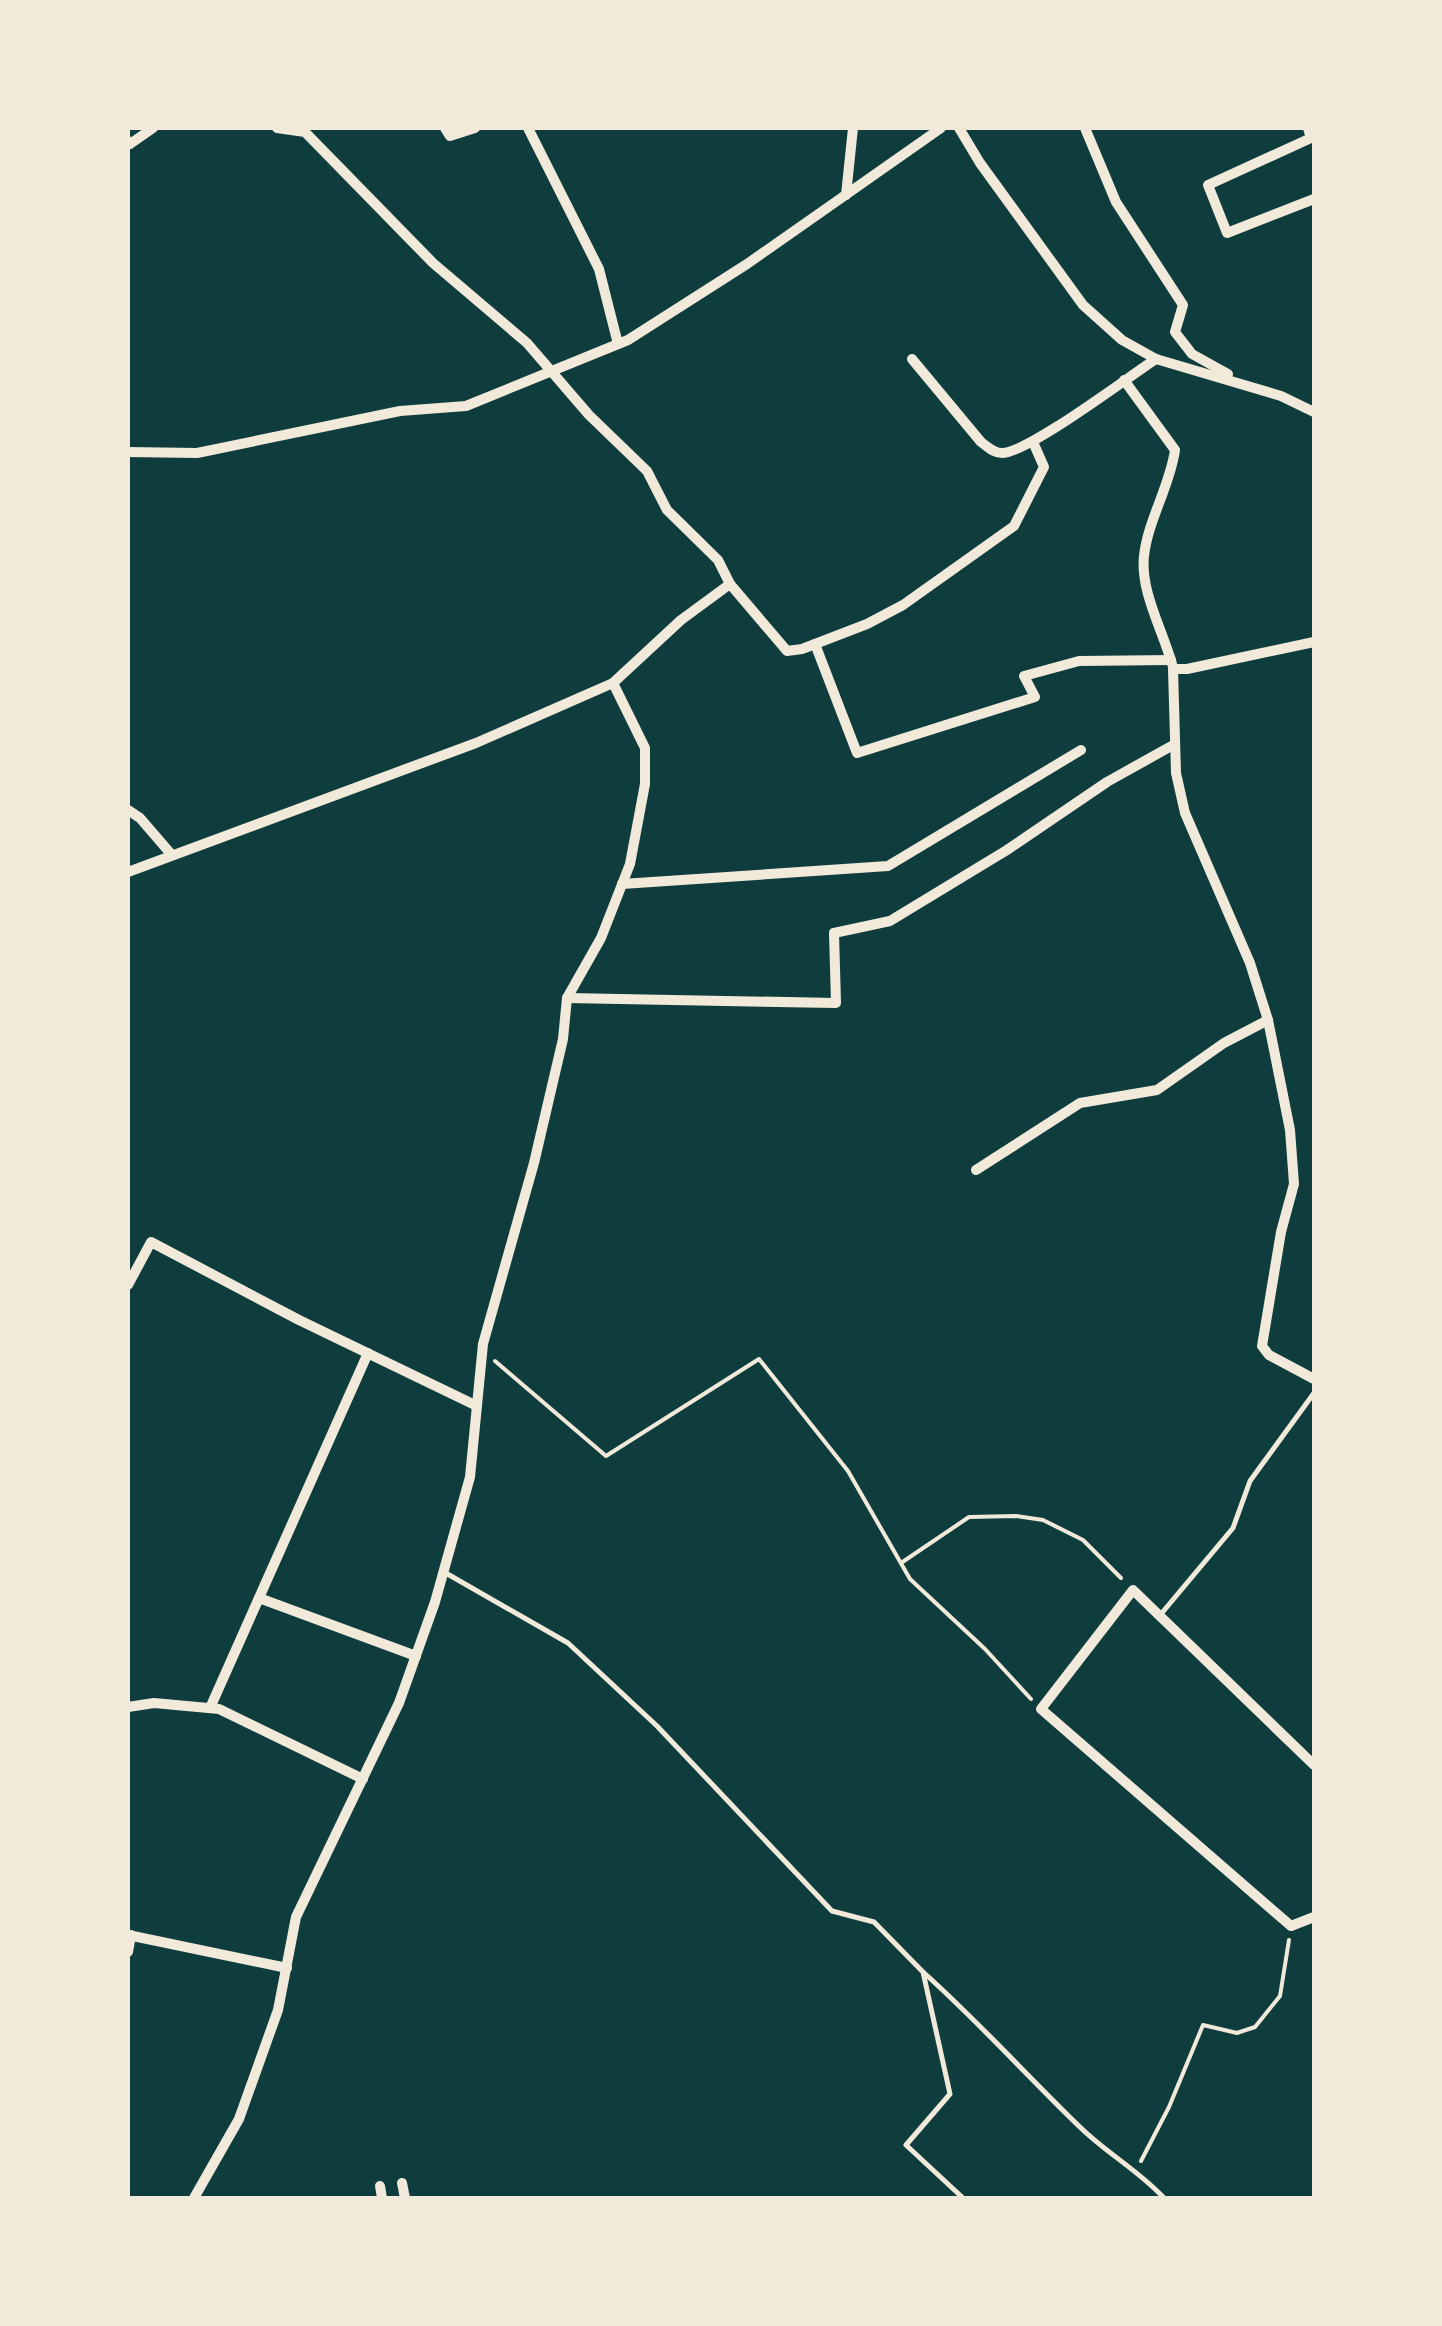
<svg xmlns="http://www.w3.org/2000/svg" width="1442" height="2326" viewBox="0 0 1442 2326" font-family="'Libre Baskerville',serif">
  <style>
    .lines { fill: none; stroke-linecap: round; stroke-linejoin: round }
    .path { stroke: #f1e9da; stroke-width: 4 }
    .service { stroke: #f1e9da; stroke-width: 5 }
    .minor { stroke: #f1e9da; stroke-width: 10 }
  </style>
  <rect width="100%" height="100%" fill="#0f3d3e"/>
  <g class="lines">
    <g class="path">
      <polyline points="495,1361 606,1456 759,1359 848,1471 910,1579 985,1649 1031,1699"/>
      <polyline points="901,1563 969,1517 1016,1516 1043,1520 1083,1540 1121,1578"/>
      <polyline points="1141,2161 1169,2107 1203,2025 1237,2033 1255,2027 1280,1996 1289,1940"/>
    </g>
    <g class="service">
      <polyline points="444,1572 568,1643 657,1726 832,1911 874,1922 923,1972 950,2094 906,2145 963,2198"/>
      <polyline points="1161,1614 1233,1528 1250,1481 1314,1393"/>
      <path d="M 923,1972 C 979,2022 1028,2077 1082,2129 C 1108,2154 1139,2171 1164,2198"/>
    </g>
    <g class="minor">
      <polyline points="445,128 450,136 475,128"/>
      <polyline points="528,128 599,269 618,344"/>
      <polyline points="959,128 980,163 1083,305 1122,340 1156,359 1281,396 1314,412"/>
      <polyline points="1085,128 1116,202 1183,305 1175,332 1192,354 1228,374"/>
      <polyline points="1308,128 1311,138 1208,185 1227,233 1314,199"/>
      <polyline points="128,141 130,144 153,128"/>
      <polyline points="846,195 853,128"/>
      <path d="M 912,359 L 981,442 C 988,447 993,453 1002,453 C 1028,453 1128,377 1156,359"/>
      <path d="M 1124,380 L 1175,450 C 1170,486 1148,520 1144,556 C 1140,591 1163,631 1172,664"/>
      <polyline points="128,452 197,453 400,411 466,406 628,340 747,264 941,128"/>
      <polyline points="730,584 787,651 802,649 867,624 903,605 1014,526 1044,467 1033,442"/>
      <polyline points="1314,642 1187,669 1173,669 1176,773 1185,813 1250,963 1268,1020 1290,1130 1294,1184 1281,1232 1262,1346 1269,1355 1314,1379"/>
      <polyline points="815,644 857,753 1035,697 1024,676 1079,661 1171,660"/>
      <polyline points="128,810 140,818 171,854"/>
      <polyline points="128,872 476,743 613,683 681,620 730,584 718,560 667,510 647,471 589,415 527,343 433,263 305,132 277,128"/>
      <polyline points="622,884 888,866 1081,750"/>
      <polyline points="567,998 836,1003 834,933 890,921 1007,850 1107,782 1175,744"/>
      <polyline points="976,1170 1080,1103 1157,1090 1224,1043 1268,1020"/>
      <polyline points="128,1285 151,1242 299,1320 477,1406"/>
      <polyline points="259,1598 416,1656"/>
      <polyline points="128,1707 154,1703 219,1709 363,1779"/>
      <polyline points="210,1708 368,1353"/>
      <polyline points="1314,1765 1133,1590 1041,1709 1291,1926 1314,1917"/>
      <polyline points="128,1935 287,1968"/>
      <polyline points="128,1952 131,1935"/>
      <polyline points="402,2183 405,2198"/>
      <polyline points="380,2186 382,2198"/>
      <polyline points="194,2198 239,2119 278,2010 296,1917 399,1703 435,1602 470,1477 483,1344 534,1163 563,1039 567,998 601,938 630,864 645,784 645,748 613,683"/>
    </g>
  </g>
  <rect width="1442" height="2326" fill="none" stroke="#f1e9da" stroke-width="260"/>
</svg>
